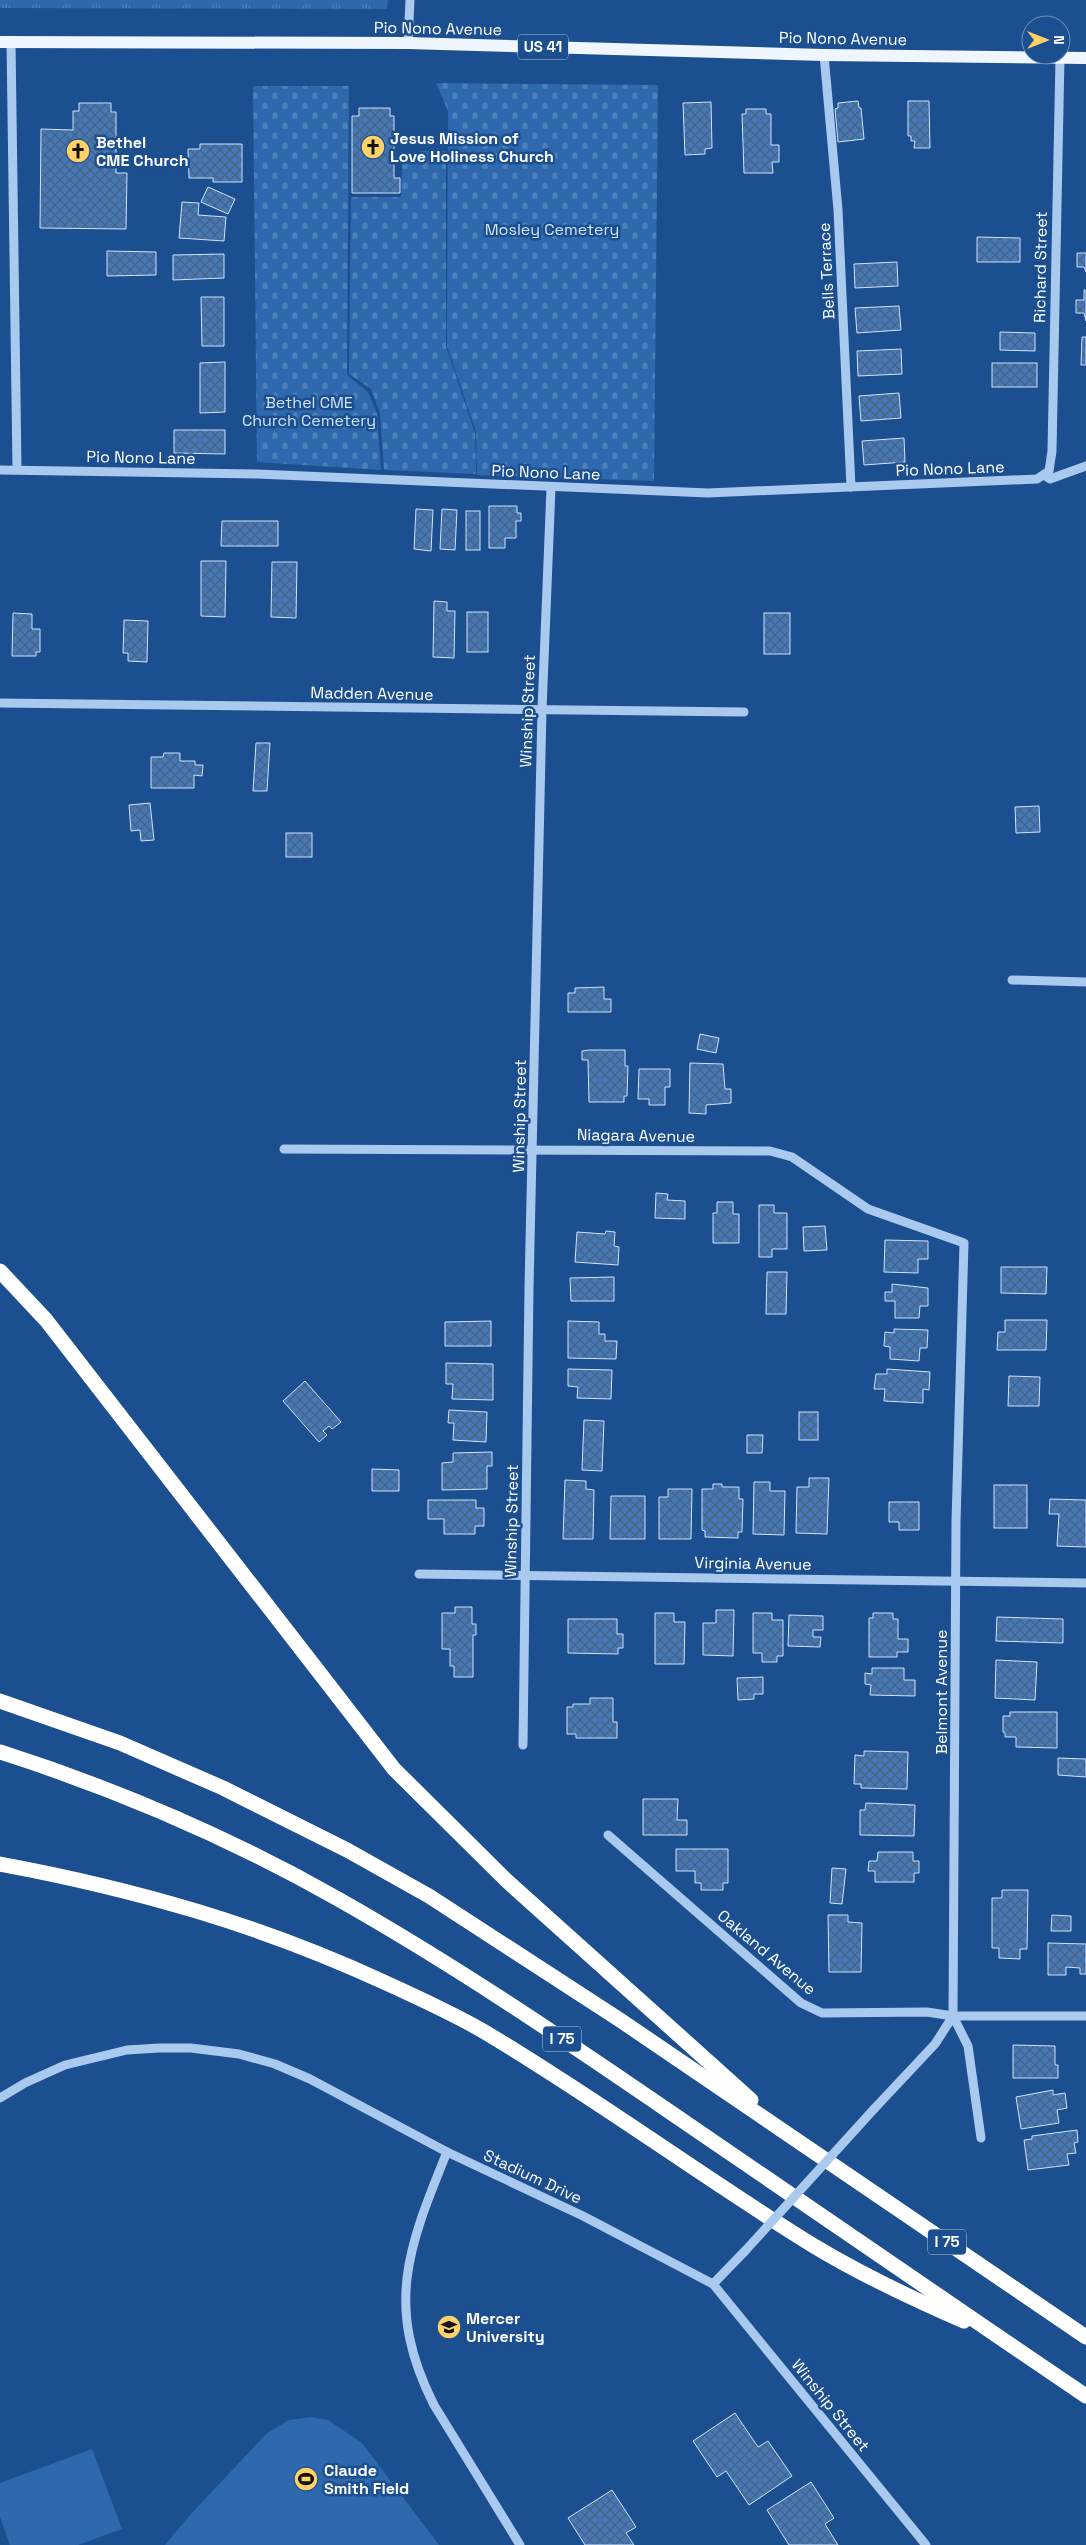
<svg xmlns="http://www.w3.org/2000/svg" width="1086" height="2545" viewBox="0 0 1086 2545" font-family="'Space Grotesk',sans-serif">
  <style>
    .grass { fill: url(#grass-tufts) }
    .cemetery { fill: url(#cemetery-stones) }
    .pitch { fill: #2e69ad }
    .building { fill: url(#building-cross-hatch); stroke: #cfe3fa }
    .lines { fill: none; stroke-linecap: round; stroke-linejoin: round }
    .minor { stroke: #a9c9ee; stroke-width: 9 }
    .major { stroke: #f0f6ff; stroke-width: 12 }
    .highway { stroke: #fff; stroke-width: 15 }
    .minor-bridge { stroke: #a9c9ee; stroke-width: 9 }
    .labels { text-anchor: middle; stroke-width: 5; stroke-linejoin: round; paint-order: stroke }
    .shield { fill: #1b4f8f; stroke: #bbcadd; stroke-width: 1 }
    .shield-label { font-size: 15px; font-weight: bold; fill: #fff }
    .street-label { font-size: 16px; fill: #fff; stroke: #1b4f8f }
    .poi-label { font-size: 16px; font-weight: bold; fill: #fff; stroke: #1b4f8f; text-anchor: start }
    .park-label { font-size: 16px; fill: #cfe3fa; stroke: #1b4f8f }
  </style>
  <defs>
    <pattern id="grass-tufts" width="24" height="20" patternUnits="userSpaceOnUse" patternTransform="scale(1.25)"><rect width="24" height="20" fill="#2e69ad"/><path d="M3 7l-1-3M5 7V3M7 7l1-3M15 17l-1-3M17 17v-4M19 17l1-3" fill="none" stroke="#4d80b9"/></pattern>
    <pattern id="cemetery-stones" width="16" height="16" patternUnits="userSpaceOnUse" patternTransform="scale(1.25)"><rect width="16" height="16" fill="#2e69ad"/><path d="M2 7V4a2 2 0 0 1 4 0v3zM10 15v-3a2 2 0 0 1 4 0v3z" fill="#4d80b9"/></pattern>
    <pattern id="building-cross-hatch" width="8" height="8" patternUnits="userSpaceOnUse" patternTransform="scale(1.25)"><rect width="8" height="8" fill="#4478b7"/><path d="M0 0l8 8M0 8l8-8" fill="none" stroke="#486282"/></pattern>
  </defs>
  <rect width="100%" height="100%" fill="#1b4f8f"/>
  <polygon class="grass" points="0,0 388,0 387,9 0,8"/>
  <g class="cemetery">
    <polygon points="436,83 658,85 654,481 477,475 476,432 447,346 448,111"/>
    <polygon points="253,86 349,86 347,375 368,392 377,413 381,470 257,462"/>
    <polygon points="420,151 446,151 446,346 475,433 476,474 384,470 380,413 371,389 349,374 351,197 401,197 402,164 420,163"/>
  </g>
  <g class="pitch">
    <polygon points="311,2417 328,2420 362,2443 439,2545 165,2545 189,2516 267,2433 289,2420"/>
    <polygon points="92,2449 122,2529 78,2545 10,2545 0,2517 0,2483"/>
  </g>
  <g class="building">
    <polygon points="858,101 859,108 861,108 864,139 838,142 835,109 838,108 838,103"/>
    <polygon points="908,101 929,101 930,148 914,148 915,141 911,141 911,136 908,136"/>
    <polygon points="711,102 712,148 705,149 705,154 685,155 683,103"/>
    <polygon points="79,103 111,103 111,112 116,112 116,173 127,173 126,229 40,228 41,129 73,130 73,111 79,111"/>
    <polygon points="359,108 390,108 390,116 394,116 394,178 400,178 400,193 352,193 352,116 359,116"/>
    <polygon points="746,109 766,109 766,114 771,114 771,145 779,145 779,162 772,162 773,173 744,173 742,114 746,114"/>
    <polygon points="200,144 242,144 242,182 213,182 213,178 189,178 188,149 200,149"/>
    <polygon points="208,187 235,199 228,214 201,202"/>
    <polygon points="182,202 199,203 198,215 226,217 224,241 179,238"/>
    <polygon points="977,237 1020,238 1020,262 977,262"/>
    <polygon points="107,251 156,252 156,275 107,276"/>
    <polygon points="1077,253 1086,253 1086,272 1084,267 1077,267"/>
    <polygon points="224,254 224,278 173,280 173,255"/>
    <polygon points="897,262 898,286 855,288 854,264"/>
    <polygon points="1084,290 1086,290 1086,321 1084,313 1076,313 1076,300 1084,300"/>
    <polygon points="201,297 224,297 224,346 202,346"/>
    <polygon points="899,306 901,330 857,333 855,308"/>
    <polygon points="1000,332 1035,333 1035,351 1000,350"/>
    <polygon points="1082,337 1086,337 1086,365 1081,365"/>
    <polygon points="901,349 902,374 858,376 857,351"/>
    <polygon points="225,362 225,412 200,413 200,363"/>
    <rect x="992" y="363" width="45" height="24"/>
    <polygon points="899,393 901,418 861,421 859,396"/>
    <polygon points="174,430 225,430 225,454 174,453"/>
    <polygon points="904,438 905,462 864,465 862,441"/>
    <polygon points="489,506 517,506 517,513 521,513 521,521 516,521 516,538 505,538 505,548 489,548"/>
    <polygon points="416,509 433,510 431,551 414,549"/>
    <polygon points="442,509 457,510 455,550 440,549"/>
    <rect x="466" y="511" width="14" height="39"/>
    <polygon points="222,521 278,521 278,546 221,546"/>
    <polygon points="201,561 226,561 225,617 201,616"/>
    <polygon points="272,562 297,562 296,618 271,617"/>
    <polygon points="434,601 447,602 447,611 455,611 454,658 433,657"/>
    <rect x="467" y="612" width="21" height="40"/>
    <polygon points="13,613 32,614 32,629 40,629 40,652 36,652 36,656 12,656"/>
    <rect x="764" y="613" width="26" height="41"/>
    <polygon points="124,620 148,621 147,662 128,661 128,653 123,653"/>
    <polygon points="256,743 270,743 267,791 253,791"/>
    <polygon points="164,753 180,753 180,761 195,761 195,765 203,765 202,776 194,775 194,788 151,788 151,757 163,757"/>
    <polygon points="150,803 154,840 141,841 140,830 131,831 129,805"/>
    <polygon points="1039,806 1040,832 1016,833 1015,807"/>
    <rect x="286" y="833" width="26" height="24"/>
    <polygon points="604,987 604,999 611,999 611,1012 568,1012 568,993 575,993 575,988"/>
    <polygon points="700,1034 719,1038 716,1053 697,1049"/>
    <polygon points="589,1050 625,1050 625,1066 628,1066 627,1096 624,1096 624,1102 589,1102 588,1060 582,1060 582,1051"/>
    <polygon points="690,1063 723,1064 725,1089 731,1089 731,1103 706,1105 706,1114 689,1113"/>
    <polygon points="639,1069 670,1069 670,1087 665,1087 665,1105 649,1105 649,1099 638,1099"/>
    <polygon points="656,1193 668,1194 667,1200 685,1201 685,1219 655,1218"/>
    <polygon points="717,1202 733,1202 733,1214 739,1214 739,1243 713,1243 713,1213 717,1213"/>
    <polygon points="759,1205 774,1205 774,1213 787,1213 787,1249 772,1249 772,1257 759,1257"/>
    <polygon points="825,1226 827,1250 804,1251 803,1227"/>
    <polygon points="606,1231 615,1232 614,1246 619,1247 618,1265 575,1262 577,1232 605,1234"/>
    <polygon points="885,1240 928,1241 928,1259 918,1259 918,1273 884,1272"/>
    <polygon points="1001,1267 1047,1267 1046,1294 1001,1293"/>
    <polygon points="767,1272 787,1272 786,1314 766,1314"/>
    <polygon points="614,1277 614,1301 571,1301 570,1278"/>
    <polygon points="892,1284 928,1288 928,1306 920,1306 919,1318 895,1318 895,1301 885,1301 885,1292 892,1292"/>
    <polygon points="1005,1320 1047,1320 1046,1350 997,1350 998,1332 1005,1332"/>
    <polygon points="491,1321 491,1346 445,1346 445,1322"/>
    <polygon points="568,1321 599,1322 599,1334 605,1334 605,1341 617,1341 616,1359 568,1358"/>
    <polygon points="894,1329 928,1330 927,1348 920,1348 919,1361 890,1359 890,1347 884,1346 885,1332 894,1333"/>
    <polygon points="446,1363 493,1364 493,1400 452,1399 453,1384 446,1384"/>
    <polygon points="568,1369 612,1370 611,1399 577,1398 578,1387 568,1386"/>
    <polygon points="887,1369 930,1372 929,1390 923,1389 923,1403 884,1401 885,1389 874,1389 876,1374 887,1374"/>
    <polygon points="1009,1376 1040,1377 1039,1406 1008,1406"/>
    <polygon points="305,1381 341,1422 332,1429 329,1426 323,1431 327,1435 319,1442 283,1401"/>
    <polygon points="449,1410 487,1412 486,1442 453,1440 454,1423 448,1423"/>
    <rect x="799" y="1412" width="19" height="28"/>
    <polygon points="584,1420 604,1421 602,1471 582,1470"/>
    <polygon points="747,1435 763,1435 762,1453 747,1453"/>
    <polygon points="492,1452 492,1466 487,1466 487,1489 442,1490 442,1463 453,1462 453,1453"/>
    <polygon points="372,1469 399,1470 399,1491 372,1491"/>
    <polygon points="809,1478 829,1478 827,1534 796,1533 797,1487 809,1487"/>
    <polygon points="565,1480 586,1481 586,1489 594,1490 593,1539 563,1539"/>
    <polygon points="754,1482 770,1482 770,1491 785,1491 784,1535 753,1534"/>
    <polygon points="713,1484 722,1484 722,1487 739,1487 739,1499 743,1499 742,1532 738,1532 738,1538 705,1537 705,1531 702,1530 702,1489 713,1489"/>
    <rect x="994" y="1485" width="33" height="43"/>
    <polygon points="668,1489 692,1489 691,1539 659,1539 659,1497 668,1497"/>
    <polygon points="611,1496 645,1496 645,1539 610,1539"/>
    <polygon points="1050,1499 1086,1500 1086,1547 1057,1546 1059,1514 1049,1514"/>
    <polygon points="428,1500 476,1500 476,1508 484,1508 484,1526 475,1526 475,1534 444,1534 444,1519 428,1519"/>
    <polygon points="889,1502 919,1502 919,1530 899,1530 899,1522 889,1522"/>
    <polygon points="455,1607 472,1607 472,1624 476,1624 476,1635 473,1635 473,1677 454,1677 454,1666 450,1666 450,1649 442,1649 442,1613 455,1613"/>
    <polygon points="716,1610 734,1610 733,1656 703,1655 703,1623 716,1623"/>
    <polygon points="655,1613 674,1613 674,1622 685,1622 684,1664 655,1664"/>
    <polygon points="753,1613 772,1613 772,1620 783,1620 783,1656 777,1656 777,1662 762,1662 762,1653 753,1653"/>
    <polygon points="873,1613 893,1613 893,1619 898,1619 898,1639 908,1639 908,1652 897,1652 897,1657 869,1657 869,1618 873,1618"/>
    <polygon points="789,1615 823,1616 823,1630 813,1630 813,1637 821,1637 820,1647 788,1646"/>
    <polygon points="997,1617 1063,1619 1063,1643 996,1641"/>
    <polygon points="568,1619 617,1619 617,1634 623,1634 623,1648 618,1648 618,1654 568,1653"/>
    <polygon points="996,1660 1037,1662 1035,1700 995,1698"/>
    <polygon points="872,1668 904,1668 904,1680 915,1680 915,1696 870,1695 871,1685 865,1684 865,1673 872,1674"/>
    <polygon points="763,1677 763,1694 754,1694 754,1699 738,1700 737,1678"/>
    <polygon points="590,1698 613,1698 613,1722 617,1722 617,1738 576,1738 576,1734 567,1734 567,1707 573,1707 573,1704 590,1704"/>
    <polygon points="1010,1712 1057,1712 1057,1748 1016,1747 1016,1737 1005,1737 1005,1733 1003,1732 1003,1716 1010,1716"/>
    <polygon points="864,1751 908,1752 907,1789 861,1788 861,1784 854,1784 855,1755 864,1756"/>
    <polygon points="1058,1758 1086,1759 1086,1777 1058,1775"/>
    <polygon points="643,1799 678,1799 677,1820 687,1820 687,1835 643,1835"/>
    <polygon points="866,1803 915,1805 914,1836 860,1835 860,1810 865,1810"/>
    <polygon points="676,1849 728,1849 728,1883 723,1883 723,1890 701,1890 701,1883 695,1883 695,1871 676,1871"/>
    <polygon points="878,1852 913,1852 913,1861 919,1861 919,1873 914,1873 914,1882 875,1882 875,1871 868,1871 869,1861 877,1861"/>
    <polygon points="832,1868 846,1869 842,1904 830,1903"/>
    <polygon points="1002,1890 1028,1890 1027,1949 1020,1949 1020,1959 999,1958 999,1948 992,1948 992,1898 1002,1898"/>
    <polygon points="828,1915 848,1915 848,1922 862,1923 861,1972 829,1972"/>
    <polygon points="1052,1915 1071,1916 1071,1931 1051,1931"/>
    <polygon points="1048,1943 1086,1944 1086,1974 1080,1974 1080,1968 1066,1967 1066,1975 1048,1975"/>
    <polygon points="1013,2045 1055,2046 1055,2065 1058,2065 1058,2078 1013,2078"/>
    <polygon points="1053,2090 1053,2095 1065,2093 1067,2108 1057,2110 1059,2123 1021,2129 1016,2097"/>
    <polygon points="1077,2130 1078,2142 1074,2143 1076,2153 1067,2154 1069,2165 1028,2170 1024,2140 1032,2139 1032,2136"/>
    <polygon points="735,2413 758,2447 768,2441 792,2476 749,2505 726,2471 717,2477 693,2441"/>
    <polygon points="811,2482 834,2518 825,2524 838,2545 789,2545 767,2510"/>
    <polygon points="612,2490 636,2527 626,2533 634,2545 585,2545 568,2518"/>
  </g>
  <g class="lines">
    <g class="minor">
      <polyline points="11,42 17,469"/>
      <polyline points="408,43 410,0"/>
      <polyline points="824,55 838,210 851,487"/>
      <polyline points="0,470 257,474 708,493 1037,479 1049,471 1052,451 1060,58"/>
      <polyline points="1044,475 1050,479 1086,466"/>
      <polyline points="0,703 744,712"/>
      <polyline points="1012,980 1086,982"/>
      <polyline points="284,1149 770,1151 792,1157 868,1209 964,1243 956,1522 953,2016 968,2046 981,2138"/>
      <polyline points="419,1574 1086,1583"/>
      <polyline points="523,1745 529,1288 542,710 551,488"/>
      <polyline points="608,1835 801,2003 822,2013 927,2012 953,2016 1086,2016"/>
      <polyline points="0,2098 25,2083 65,2065 127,2050 159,2048 191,2048 239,2054 275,2064 310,2079 447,2152 583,2216 713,2284 926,2545"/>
      <polyline points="874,2109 935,2044 953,2016"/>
      <path d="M 447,2152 C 408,2248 384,2306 434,2405 L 520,2545"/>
      <polyline points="713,2284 745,2251"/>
    </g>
    <polyline class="major" points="0,42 408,43 824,55 1086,58"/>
    <g class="highway">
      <polyline points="0,1271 46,1320 394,1769 506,1880 751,2100"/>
      <polyline points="0,1701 120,1743 223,1788 347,1850 429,1896 620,2020 1086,2337"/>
      <path d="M 0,1752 C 116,1789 232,1839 338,1899 C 453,1964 562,2038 670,2112 C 809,2207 947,2302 1086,2396"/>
      <path d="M 0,1864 C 135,1889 261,1925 386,1983 C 419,1998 452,2013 483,2031 C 596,2098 702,2177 814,2246 C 862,2275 913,2299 964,2321"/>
    </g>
    <polyline class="minor-bridge" points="745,2251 874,2109"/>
  </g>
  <defs>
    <g id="church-disc" transform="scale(1.25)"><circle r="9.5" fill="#ffd166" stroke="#1b4f8f"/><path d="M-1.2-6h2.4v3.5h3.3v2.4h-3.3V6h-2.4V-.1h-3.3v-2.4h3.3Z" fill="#111"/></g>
    <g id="university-disc" transform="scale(1.25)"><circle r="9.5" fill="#ffd166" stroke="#1b4f8f"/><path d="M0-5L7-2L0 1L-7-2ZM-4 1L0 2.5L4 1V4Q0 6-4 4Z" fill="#111"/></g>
    <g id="stadium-disc" transform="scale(1.25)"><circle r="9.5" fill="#ffd166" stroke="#1b4f8f"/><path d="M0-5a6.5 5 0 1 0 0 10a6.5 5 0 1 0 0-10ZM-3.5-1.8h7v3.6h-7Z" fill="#111"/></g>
  </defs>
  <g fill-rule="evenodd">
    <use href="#church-disc" x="373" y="147"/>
    <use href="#church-disc" x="78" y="151"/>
    <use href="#university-disc" x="449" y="2327"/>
    <use href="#stadium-disc" x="306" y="2479"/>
  </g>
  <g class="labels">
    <g class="shield">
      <rect x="518" y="34.5" width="50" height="25" rx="4"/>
      <rect x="543" y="2026.5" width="38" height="25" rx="4"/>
      <rect x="928" y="2229.5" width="38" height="25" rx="4"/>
    </g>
    <g class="shield-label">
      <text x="543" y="52">US 41</text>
      <text x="562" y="2044">I 75</text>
      <text x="947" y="2247">I 75</text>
    </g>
    <g class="street-label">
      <text transform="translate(438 28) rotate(1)" y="6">Pio Nono Avenue</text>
      <text transform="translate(843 38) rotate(1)" y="6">Pio Nono Avenue</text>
      <text transform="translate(1040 267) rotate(-89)" y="6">Richard Street</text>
      <text transform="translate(826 271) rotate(-93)" y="6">Bells Terrace</text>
      <text transform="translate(141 457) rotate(1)" y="6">Pio Nono Lane</text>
      <text transform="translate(950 468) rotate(-2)" y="6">Pio Nono Lane</text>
      <text transform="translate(546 472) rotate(2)" y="6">Pio Nono Lane</text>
      <text transform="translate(372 693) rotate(1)" y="6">Madden Avenue</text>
      <text transform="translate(527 711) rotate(-88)" y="6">Winship Street</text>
      <text transform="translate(519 1116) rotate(-89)" y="6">Winship Street</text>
      <text transform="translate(636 1135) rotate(1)" y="6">Niagara Avenue</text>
      <text transform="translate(511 1521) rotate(-89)" y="6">Winship Street</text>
      <text transform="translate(753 1563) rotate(1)" y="6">Virginia Avenue</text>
      <text transform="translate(941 1692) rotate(-90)" y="6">Belmont Avenue</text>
      <text transform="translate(767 1952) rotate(40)" y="6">Oakland Avenue</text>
      <text transform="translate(533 2176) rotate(25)" y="6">Stadium Drive</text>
      <text transform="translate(831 2405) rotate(51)" y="6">Winship Street</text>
    </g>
    <g class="poi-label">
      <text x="390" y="144">Jesus Mission of<tspan x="390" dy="18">Love Holiness Church</tspan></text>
      <text x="96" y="148">Bethel<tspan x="96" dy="18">CME Church</tspan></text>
      <text x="466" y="2324">Mercer<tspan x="466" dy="18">University</tspan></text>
      <text x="324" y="2476">Claude<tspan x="324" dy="18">Smith Field</tspan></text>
    </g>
    <g class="park-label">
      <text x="552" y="235">Mosley Cemetery</text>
      <text x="309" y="408">Bethel CME<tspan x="309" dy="18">Church Cemetery</tspan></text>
    </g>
  </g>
  <g transform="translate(1046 40) rotate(90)"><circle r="24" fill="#1b4f8f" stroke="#7695bc"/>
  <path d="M0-4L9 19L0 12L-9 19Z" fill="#ffd166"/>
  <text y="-8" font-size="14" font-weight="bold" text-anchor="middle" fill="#ffffff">N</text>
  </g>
</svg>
